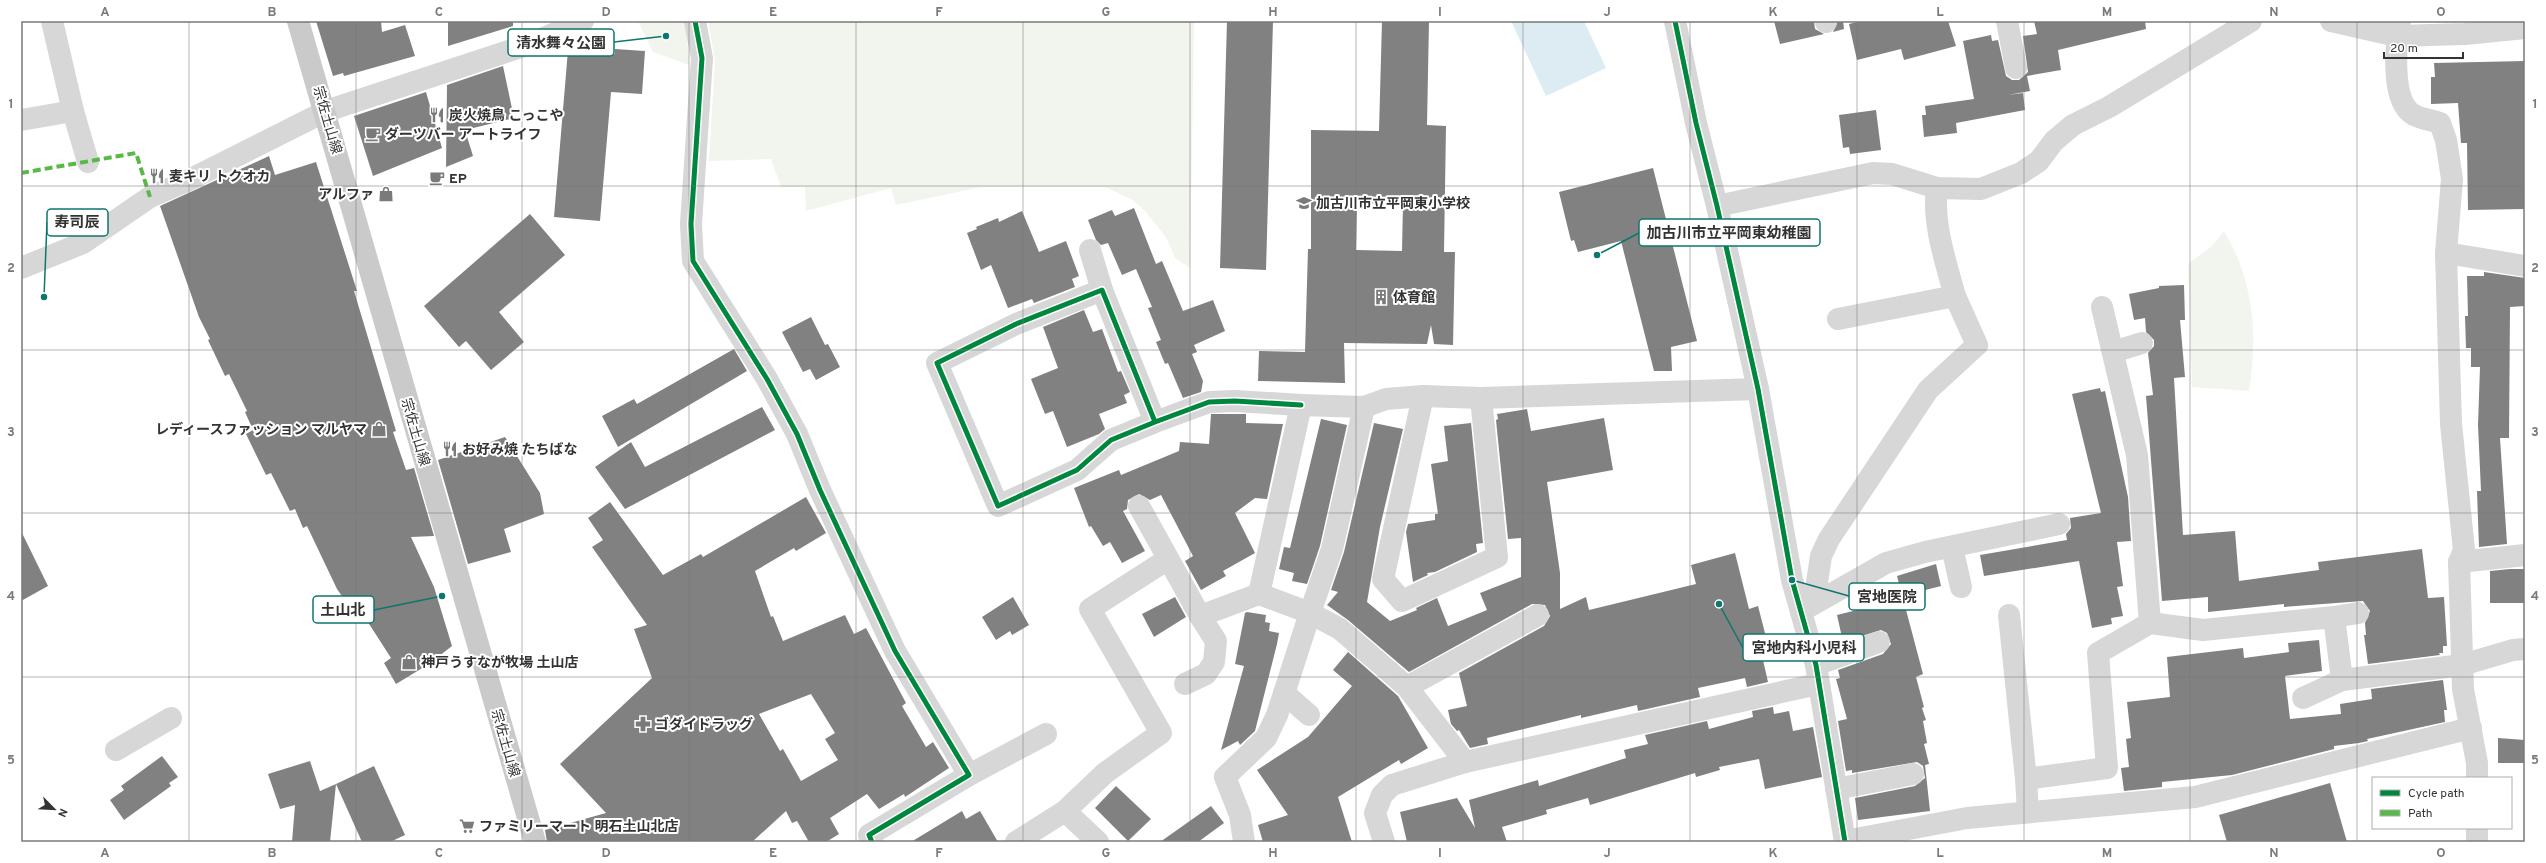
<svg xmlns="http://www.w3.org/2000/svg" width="2546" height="863" viewBox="0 0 2546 863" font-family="Overpass,'Noto Sans JP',sans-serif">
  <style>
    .green { fill: #f1f5ed }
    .water { fill: #ddebf3 }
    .building { fill: #818181; fill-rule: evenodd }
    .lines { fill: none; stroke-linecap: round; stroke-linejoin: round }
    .street { stroke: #d7d7d7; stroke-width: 22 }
    .primary { stroke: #cacaca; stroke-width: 22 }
    .quiet { stroke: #58b947; stroke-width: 4; stroke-dasharray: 8 4; stroke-linecap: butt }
    .cycleway-casing { stroke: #fff; stroke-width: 8 }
    .cycleway { stroke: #00873e; stroke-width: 5 }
    .grid { fill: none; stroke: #7a7a7a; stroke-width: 1; stroke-opacity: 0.55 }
    .labels { text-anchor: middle; stroke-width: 4; stroke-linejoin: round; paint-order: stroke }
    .poi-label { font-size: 14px; font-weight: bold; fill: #333; stroke: #fff; text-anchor: start }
    .street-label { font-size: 14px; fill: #333; stroke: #fff }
    .leader { fill: none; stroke: #0f766e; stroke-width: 1.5 }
    .callout-dot { fill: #0f766e; stroke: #fff; stroke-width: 1.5 }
    .callout { fill: #fff; stroke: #0f766e; stroke-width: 1.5 }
    .callout-label { font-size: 15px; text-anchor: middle; font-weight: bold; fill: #333 }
    .neatline { fill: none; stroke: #7a7a7a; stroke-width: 1.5 }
    .grid-label { font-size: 13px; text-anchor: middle; font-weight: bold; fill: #7a7a7a }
  </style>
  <rect width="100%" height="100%" fill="#fff"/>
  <g class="green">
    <polygon points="638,21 686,21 689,65 653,52"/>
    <polygon points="708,21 1194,21 1190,268 1175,258 1166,237 1145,211 1133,200 1105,187 981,187 896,205 891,188 806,211 805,187 781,187 771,159 709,161 715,60"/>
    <path d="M 2224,231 C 2254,281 2258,335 2249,391 L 2192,387 L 2188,264 L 2212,246 Z"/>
  </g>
  <polygon class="water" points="1511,21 1584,21 1606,68 1546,96"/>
  <g class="building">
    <polygon points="316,21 381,21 382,32 405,25 415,56 344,76 343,73 333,76"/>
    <polygon points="448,21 513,21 513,26 448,46"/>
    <polygon points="1227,21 1273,21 1266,270 1220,268"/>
    <path d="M 1382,21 L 1429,21 L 1427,125 L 1446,126 L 1444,252 L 1455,252 L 1453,345 L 1434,344 L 1431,325 L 1427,344 L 1344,343 L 1345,383 L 1258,381 L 1259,351 L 1305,352 L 1308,249 L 1311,249 L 1311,130 L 1379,131 ZM 1357,203 L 1403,204 L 1402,251 L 1356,250 Z"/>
    <polygon points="1774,21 1814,21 1815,29 1824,34 1780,44"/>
    <polygon points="1838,21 1843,21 1844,29 1833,32"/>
    <polygon points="1861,21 1948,21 1956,46 1904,60 1901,49 1857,60 1849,24"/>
    <polygon points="2034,21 2145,21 2146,29 2058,50 2061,70 2027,76 2030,91 2008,95 2023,93 2025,110 1956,123 1957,133 1924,137 1922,115 1926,115 1925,106 1974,99 1963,41 1991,35 1992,41 1998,40 2006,76 2012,80 2019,80 2028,72 2023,36 2037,34"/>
    <polygon points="615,49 645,51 642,94 611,92 600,221 554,217 568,50 615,54"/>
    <polygon points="2525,61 2525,209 2468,210 2467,143 2461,143 2458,103 2431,104 2431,77 2435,77 2434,63"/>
    <polygon points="503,66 514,118 465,130 473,156 446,167 447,85"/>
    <polygon points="426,92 442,148 373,176 354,116"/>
    <polygon points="1876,110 1881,150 1850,154 1849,147 1843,148 1839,115"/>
    <polygon points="269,156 275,175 316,162 357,291 354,291 396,431 393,432 406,470 414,468 434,536 411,537 434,587 452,646 429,664 396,684 384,663 391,658 364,616 358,619 337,589 307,526 303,528 295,509 290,511 271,473 266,475 246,434 253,430 245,412 247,411 229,374 225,376 208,340 210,339 199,317 160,206"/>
    <polygon points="1653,168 1697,341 1671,347 1672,371 1654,371 1621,241 1578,252 1574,240 1571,241 1559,192"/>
    <polygon points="1134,208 1156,264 1162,261 1183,311 1213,300 1225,331 1194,345 1197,352 1192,354 1203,381 1201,392 1183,398 1168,363 1165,364 1156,342 1161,340 1148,308 1152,307 1136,269 1122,275 1108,243 1101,245 1096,240 1088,220 1112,210 1115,216"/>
    <polygon points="1022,211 1039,252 1066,241 1079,276 1072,279 1075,287 1034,303 1032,299 1008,308 991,265 981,270 967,233 977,229 976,227 998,218 999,222"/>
    <polygon points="530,214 565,255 499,312 524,342 491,370 466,341 459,347 424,306"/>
    <polygon points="2484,272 2525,278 2525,306 2510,307 2509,438 2500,438 2507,544 2479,547 2477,491 2481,491 2478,425 2480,367 2471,367 2471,348 2466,348 2465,316 2468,316 2467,276 2484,276"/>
    <polygon points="2184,285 2185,320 2180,320 2185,377 2174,378 2183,535 2235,531 2239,581 2319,570 2318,562 2422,549 2428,598 2444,597 2447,646 2443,646 2443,653 2439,653 2440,655 2368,664 2364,635 2366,635 2365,623 2370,611 2363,601 2284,607 2284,604 2208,612 2208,597 2162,601 2146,396 2153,395 2148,353 2154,346 2154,340 2146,332 2145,318 2134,320 2129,294 2159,288 2159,286"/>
    <polygon points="1084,310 1093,332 1102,329 1118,372 1121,371 1130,392 1124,395 1127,403 1099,414 1105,429 1099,434 1067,447 1053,411 1045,414 1031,379 1058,368 1043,327"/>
    <polygon points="811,317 825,345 828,344 840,367 816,380 810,369 803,372 782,332"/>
    <polygon points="734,349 747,371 618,447 602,416 634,399 637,404"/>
    <polygon points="2100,388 2101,392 2105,391 2128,497 2131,541 2117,542 2123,586 2117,587 2123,616 2111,618 2112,624 2092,628 2079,561 1984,576 1980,555 2067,540 2066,534 2071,528 2070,518 2101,513 2072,394"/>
    <polygon points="762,407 775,430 625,509 595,467 631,442 645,467"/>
    <polygon points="1527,409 1531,431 1604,418 1613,470 1547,482 1560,573 1560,609 1586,597 1589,610 1696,584 1691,565 1735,553 1749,609 1758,606 1766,637 1758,638 1768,682 1747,687 1745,678 1698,688 1700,697 1638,711 1637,705 1581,718 1581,715 1487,738 1488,744 1470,748 1459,730 1457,731 1451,724 1448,710 1467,706 1459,673 1544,626 1550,616 1545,605 1532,604 1409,672 1348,620 1327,605 1338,592 1331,590 1344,552 1374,423 1403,429 1380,527 1367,602 1390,621 1417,610 1416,608 1437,598 1448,626 1487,610 1480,593 1521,577 1521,538 1508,539 1496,420 1498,419 1497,414"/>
    <polygon points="1211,414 1246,414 1246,423 1283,424 1267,499 1255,498 1235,513 1255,553 1223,571 1226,576 1201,590 1185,561 1193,556 1161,495 1150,500 1139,494 1128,500 1127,509 1123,511 1145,551 1122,563 1110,542 1103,546 1091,526 1089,527 1074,488 1119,470 1121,475 1179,451 1180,442 1209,444"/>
    <polygon points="1321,419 1347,425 1320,546 1307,584 1292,581 1294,573 1279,569 1284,547 1290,548"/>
    <polygon points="1471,423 1483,543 1476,544 1477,552 1435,572 1427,573 1428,575 1413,582 1406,532 1408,524 1435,520 1435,514 1438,514 1431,464 1448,461 1444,426"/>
    <polygon points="505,437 540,493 544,514 504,529 511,552 468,564 438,460"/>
    <path d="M 806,497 L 826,533 L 796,551 L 794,548 L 755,571 L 771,617 L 773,616 L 783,641 L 845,615 L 854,634 L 866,628 L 906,703 L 902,706 L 926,747 L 933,742 L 949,768 L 905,797 L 904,794 L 879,809 L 867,794 L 830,818 L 839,834 L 826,842 L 809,842 L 797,821 L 792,823 L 786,811 L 752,842 L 547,842 L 545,830 L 606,813 L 560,764 L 652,678 L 634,629 L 647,625 L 592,547 L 603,540 L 588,518 L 610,502 L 663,575 L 701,554 L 703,557 ZM 811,694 L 835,733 L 825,739 L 838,760 L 801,781 L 783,749 L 780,751 L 759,714 Z"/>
    <polygon points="21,531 48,586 21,601"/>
    <polygon points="1936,564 1941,586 1902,596 1897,576"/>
    <polygon points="2510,569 2525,569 2525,603 2490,603 2490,571"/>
    <polygon points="1901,591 1923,674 1916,677 1924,707 1922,708 1926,720 1923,721 1927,743 1924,744 1929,764 1925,765 1930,811 1858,820 1855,798 1915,786 1925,778 1923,766 1917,762 1852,773 1852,770 1846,771 1838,721 1847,719 1836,679 1840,678 1838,670 1883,654 1891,644 1887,633 1881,630 1843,642 1837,615 1881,604 1879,597"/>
    <polygon points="1013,597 1029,625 1012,635 1010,631 996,640 982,617"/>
    <polygon points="1175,597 1186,617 1154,637 1142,614"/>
    <polygon points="1247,612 1266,615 1265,622 1270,623 1269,631 1279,633 1277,644 1255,731 1240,745 1238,741 1221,750 1244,666 1235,664 1245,613"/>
    <polygon points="2319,640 2322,671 2285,676 2290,719 2341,714 2340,704 2372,699 2371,689 2443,680 2447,710 2444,710 2445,722 2367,739 2368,741 2359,743 2334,746 2334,749 2232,775 2162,782 2162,787 2124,791 2121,768 2129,767 2126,739 2131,738 2127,702 2170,697 2167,657 2243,648 2244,658 2289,652 2288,643"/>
    <polygon points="1348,652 1398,696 1428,748 1401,764 1399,760 1338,797 1352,842 1263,842 1258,825 1288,815 1257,770 1308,737 1352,686 1333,670"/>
    <polygon points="1773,707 1774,714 1789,711 1793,731 1813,727 1822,777 1765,789 1759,759 1719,767 1720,770 1696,777 1695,773 1590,805 1588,798 1546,810 1547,814 1502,827 1507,842 1407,842 1400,812 1457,798 1475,828 1469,800 1538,780 1539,786 1626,758 1624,750 1648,744 1645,735 1707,721 1709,729 1753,717 1752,711"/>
    <polygon points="2498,738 2525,740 2525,763 2498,763"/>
    <polygon points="162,756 178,777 169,783 171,786 124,820 110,800 124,790 121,786"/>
    <polygon points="310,761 320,791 336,784 330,842 292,842 295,805 280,809 268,774"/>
    <polygon points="374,766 405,835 390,842 362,842 336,784"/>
    <polygon points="2330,783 2347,842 2227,842 2219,815"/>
    <polygon points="1116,786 1151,819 1128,841 1095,808"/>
    <polygon points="1211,806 1224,823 1198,842 1160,842"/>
    <polygon points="962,811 966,819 980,811 998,842 911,842"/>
  </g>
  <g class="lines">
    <g class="street">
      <polyline points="695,21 702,58 691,224 693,261 767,379 797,434 820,490 895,651 969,775 869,835 872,842"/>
      <polyline points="1675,21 1696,123 1717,206 1758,389 1792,580 1816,665 1845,842"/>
      <polyline points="1826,21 1826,22"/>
      <polyline points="2007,21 2016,68"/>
      <polyline points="2331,21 2397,36 2465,34 2525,28"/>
      <path d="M 2400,21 C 2396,44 2390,102 2414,115 C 2421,119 2432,120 2440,123 L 2446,140 L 2452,179 L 2446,253 L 2451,424 L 2464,550 L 2459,562 L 2463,689 L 2477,763 L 2477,778"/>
      <polyline points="73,111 88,162"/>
      <polyline points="21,120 73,111 52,21"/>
      <polyline points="1717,206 1873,173 1892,174 1937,188 1981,189 2021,173 2039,161 2054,141 2073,125 2109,107 2251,21"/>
      <polyline points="1090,250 1102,290"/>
      <polyline points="2446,253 2525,266"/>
      <polyline points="21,268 83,243 150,197 187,181 326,111 527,45 583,21"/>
      <polyline points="2102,307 2137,455 2150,623"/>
      <path d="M 1838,319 L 1955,296 C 1946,263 1932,222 1937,188"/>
      <polyline points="2113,352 2142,343"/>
      <polyline points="1423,396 1383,579 1402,601 1497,557 1481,398"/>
      <polyline points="1364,407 1332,549 1310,613 1340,629 1407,687 1465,762"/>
      <polyline points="1155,422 1111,440 1077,470 998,506 937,363 1016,324 1102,290 1155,422 1209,402 1235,401 1301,405"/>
      <polyline points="1139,506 1200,616 1259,594 1310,613 1277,715 1266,738 1225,777 1240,815 1244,842"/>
      <polyline points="1952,547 1961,587"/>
      <polyline points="2459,562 2525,555"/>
      <polyline points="1259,594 1301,405 1364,407 1386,399 1423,396 1481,398 1758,389"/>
      <polyline points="1805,609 1886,563 1925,552 2059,524"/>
      <polyline points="1801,612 1816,589 1821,556 1829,539 1928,390 1977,345 1955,296"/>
      <polyline points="2009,615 2026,779"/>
      <polyline points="2334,617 2358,613"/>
      <polyline points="1816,665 1879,642"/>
      <polyline points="1185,684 1206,674 1214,662 1216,641 1200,616"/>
      <polyline points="1407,687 1538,615"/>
      <polyline points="1284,693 1309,715"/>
      <polyline points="2303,698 2342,680"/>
      <polyline points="116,750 171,718"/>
      <polyline points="969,775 1046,734"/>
      <polyline points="1836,789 1913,774"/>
      <polyline points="1065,811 1098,842"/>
      <polyline points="2028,811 2026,779 2107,768 2098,653 2150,623 2203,630 2334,617 2342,680 2462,665 2513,650 2525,649"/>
      <polyline points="1845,841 1967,818 2195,797 2471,728"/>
      <polyline points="1016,842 1065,811 1105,773 1161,733 1090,609 1168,559"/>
      <polyline points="1384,842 1375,813 1382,795 1392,785 1465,762 1818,684"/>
      <polyline points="2477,842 2477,828"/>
    </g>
    <polyline class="primary" points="298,21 535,842"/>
    <polyline class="quiet" points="21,173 136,153 150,197"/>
    <g class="cycleway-casing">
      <g id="cycleway">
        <polyline points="695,21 702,58 691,224 693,261 767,379 797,434 820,490 895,651 969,775 869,835 872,842"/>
        <polyline points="1675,21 1696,123 1717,206 1758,389 1792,580 1816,665 1845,842"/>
        <polyline points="1155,422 1111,440 1077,470 998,506 937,363 1016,324 1102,290 1155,422 1209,402 1235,401 1301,405"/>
      </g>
    </g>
    <use href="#cycleway" class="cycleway"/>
  </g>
  <path class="grid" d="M 189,21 L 189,842M 356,21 L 356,842M 522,21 L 522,842M 689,21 L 689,842M 856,21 L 856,842M 1023,21 L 1023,842M 1190,21 L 1190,842M 1356,21 L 1356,842M 1523,21 L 1523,842M 1690,21 L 1690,842M 1857,21 L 1857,842M 2024,21 L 2024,842M 2190,21 L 2190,842M 2357,21 L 2357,842M 21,186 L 2525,186M 21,350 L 2525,350M 21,513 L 2525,513M 21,677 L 2525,677"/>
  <defs>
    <g id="restaurant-bare" transform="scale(1.2)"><path d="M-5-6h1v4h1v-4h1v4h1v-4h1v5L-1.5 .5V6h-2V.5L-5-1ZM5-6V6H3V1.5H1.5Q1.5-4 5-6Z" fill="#7a7a7a" stroke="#fff" stroke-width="2.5" paint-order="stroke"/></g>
    <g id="cafe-bare" transform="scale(1.2)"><path d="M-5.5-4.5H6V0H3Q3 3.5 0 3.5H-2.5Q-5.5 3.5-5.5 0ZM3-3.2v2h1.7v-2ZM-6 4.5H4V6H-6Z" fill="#7a7a7a" stroke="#fff" stroke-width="2.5" paint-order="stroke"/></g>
    <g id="shop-bare" transform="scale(1.2)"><path d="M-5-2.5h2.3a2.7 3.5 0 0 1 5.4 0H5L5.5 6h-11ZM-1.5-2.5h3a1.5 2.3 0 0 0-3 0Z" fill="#7a7a7a" stroke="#fff" stroke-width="2.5" paint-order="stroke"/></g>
    <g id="school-bare" transform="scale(1.2)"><path d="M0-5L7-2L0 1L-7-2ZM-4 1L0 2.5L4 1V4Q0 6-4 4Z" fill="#7a7a7a" stroke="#fff" stroke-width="2.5" paint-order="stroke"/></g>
    <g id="building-bare" transform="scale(1.2)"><path d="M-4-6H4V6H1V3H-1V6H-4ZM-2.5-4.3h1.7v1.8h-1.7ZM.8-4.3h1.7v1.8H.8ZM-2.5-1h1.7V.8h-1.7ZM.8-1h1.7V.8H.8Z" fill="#7a7a7a" stroke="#fff" stroke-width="2.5" paint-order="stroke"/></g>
    <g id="pharmacy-bare" transform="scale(1.2)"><path d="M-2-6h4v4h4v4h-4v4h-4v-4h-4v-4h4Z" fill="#7a7a7a" stroke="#fff" stroke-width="2.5" paint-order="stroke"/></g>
    <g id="supermarket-bare" transform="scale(1.2)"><path d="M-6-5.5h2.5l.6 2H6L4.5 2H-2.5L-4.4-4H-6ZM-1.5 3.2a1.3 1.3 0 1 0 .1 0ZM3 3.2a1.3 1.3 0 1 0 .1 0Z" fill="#7a7a7a" stroke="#fff" stroke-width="2.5" paint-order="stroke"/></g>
  </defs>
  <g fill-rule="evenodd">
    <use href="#restaurant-bare" x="437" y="115"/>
    <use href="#cafe-bare" x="373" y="134"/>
    <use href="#restaurant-bare" x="157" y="176"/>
    <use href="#cafe-bare" x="437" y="178"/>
    <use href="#shop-bare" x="386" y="194"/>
    <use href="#school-bare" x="1304" y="203"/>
    <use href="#building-bare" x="1381" y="297"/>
    <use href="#shop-bare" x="379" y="429"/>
    <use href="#restaurant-bare" x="450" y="449"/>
    <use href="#shop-bare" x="409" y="662"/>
    <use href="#pharmacy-bare" x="643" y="724"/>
    <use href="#supermarket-bare" x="467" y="826"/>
  </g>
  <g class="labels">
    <g class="poi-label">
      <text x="449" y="120">炭火焼鳥 こっこや</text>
      <text x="385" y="139">ダーツバー アートライフ</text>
      <text x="169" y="181">麦キリ トクオカ</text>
      <text x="449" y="183">EP</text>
      <text x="374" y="199" text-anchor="end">アルファ</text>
      <text x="1316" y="208">加古川市立平岡東小学校</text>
      <text x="1393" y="302">体育館</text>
      <text x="367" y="434" text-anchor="end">レディースファッション マルヤマ</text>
      <text x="462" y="454">お好み焼 たちばな</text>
      <text x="421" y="667">神戸うすなが牧場 土山店</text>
      <text x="655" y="729">ゴダイドラッグ</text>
      <text x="479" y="831">ファミリーマート 明石土山北店</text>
    </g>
    <g class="street-label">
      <text transform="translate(328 120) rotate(74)" y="5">宗佐土山線</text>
      <text transform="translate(416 432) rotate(74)" y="5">宗佐土山線</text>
      <text transform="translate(506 743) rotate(74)" y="5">宗佐土山線</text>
    </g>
  </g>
  <path class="leader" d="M666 36L614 42M44 297L47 222M1597 255L1639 233M1792 580L1849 596M442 596L374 610M1719 604L1743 648"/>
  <g class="callout-dot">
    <circle cx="666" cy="36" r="4"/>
    <circle cx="44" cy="297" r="4"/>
    <circle cx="1597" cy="255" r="4"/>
    <circle cx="1792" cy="580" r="4"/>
    <circle cx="442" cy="596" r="4"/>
    <circle cx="1719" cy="604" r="4"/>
  </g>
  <g class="callout">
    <rect x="508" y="29" width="106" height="27" rx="4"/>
    <rect x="47" y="209" width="61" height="27" rx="4"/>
    <rect x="1639" y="219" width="181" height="27" rx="4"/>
    <rect x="1849" y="583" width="76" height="27" rx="4"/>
    <rect x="313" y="596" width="61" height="27" rx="4"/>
    <rect x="1743" y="634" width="121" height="27" rx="4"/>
  </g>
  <g class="callout-label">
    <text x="561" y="48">清水舞々公園</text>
    <text x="77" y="227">寿司辰</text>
    <text x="1729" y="238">加古川市立平岡東幼稚園</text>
    <text x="1887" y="602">宮地医院</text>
    <text x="343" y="615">土山北</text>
    <text x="1804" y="653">宮地内科小児科</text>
  </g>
  <rect width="2546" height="863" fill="none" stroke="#ffffff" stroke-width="44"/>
  <rect x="2372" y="777" width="140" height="52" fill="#ffffff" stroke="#adadad"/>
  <rect x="2380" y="790" width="20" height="6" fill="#00873e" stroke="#adadad"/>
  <text x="2408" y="797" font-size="12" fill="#333333">Cycle path</text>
  <rect x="2380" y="810" width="20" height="6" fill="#58b947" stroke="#adadad"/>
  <text x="2408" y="817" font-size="12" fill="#333333">Path</text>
  <g transform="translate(54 809) rotate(114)" stroke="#ffffff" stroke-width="3" paint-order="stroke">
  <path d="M0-3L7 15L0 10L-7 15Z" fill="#333333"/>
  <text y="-6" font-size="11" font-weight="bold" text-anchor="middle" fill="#333333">N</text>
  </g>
  <path d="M2384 52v6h79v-6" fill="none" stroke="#333333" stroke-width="2"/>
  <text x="2390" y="52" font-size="12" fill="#333333" stroke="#ffffff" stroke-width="3" paint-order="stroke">20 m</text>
  <rect x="22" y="22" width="2502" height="819" class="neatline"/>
  <g class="grid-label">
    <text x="105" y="16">A</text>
    <text x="272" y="16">B</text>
    <text x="439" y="16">C</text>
    <text x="606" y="16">D</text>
    <text x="773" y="16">E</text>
    <text x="939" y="16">F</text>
    <text x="1106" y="16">G</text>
    <text x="1273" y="16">H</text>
    <text x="1440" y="16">I</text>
    <text x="1607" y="16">J</text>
    <text x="1773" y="16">K</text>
    <text x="1940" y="16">L</text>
    <text x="2107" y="16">M</text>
    <text x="2274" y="16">N</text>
    <text x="2441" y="16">O</text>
    <text x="11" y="108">1</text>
    <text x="2535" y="108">1</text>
    <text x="11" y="272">2</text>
    <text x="2535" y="272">2</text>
    <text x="11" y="436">3</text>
    <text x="2535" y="436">3</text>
    <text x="11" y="600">4</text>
    <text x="2535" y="600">4</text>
    <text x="11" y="764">5</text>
    <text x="2535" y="764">5</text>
    <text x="105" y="857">A</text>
    <text x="272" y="857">B</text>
    <text x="439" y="857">C</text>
    <text x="606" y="857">D</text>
    <text x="773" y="857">E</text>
    <text x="939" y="857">F</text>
    <text x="1106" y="857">G</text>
    <text x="1273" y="857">H</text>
    <text x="1440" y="857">I</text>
    <text x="1607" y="857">J</text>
    <text x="1773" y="857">K</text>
    <text x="1940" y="857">L</text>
    <text x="2107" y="857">M</text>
    <text x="2274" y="857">N</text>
    <text x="2441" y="857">O</text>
  </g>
</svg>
